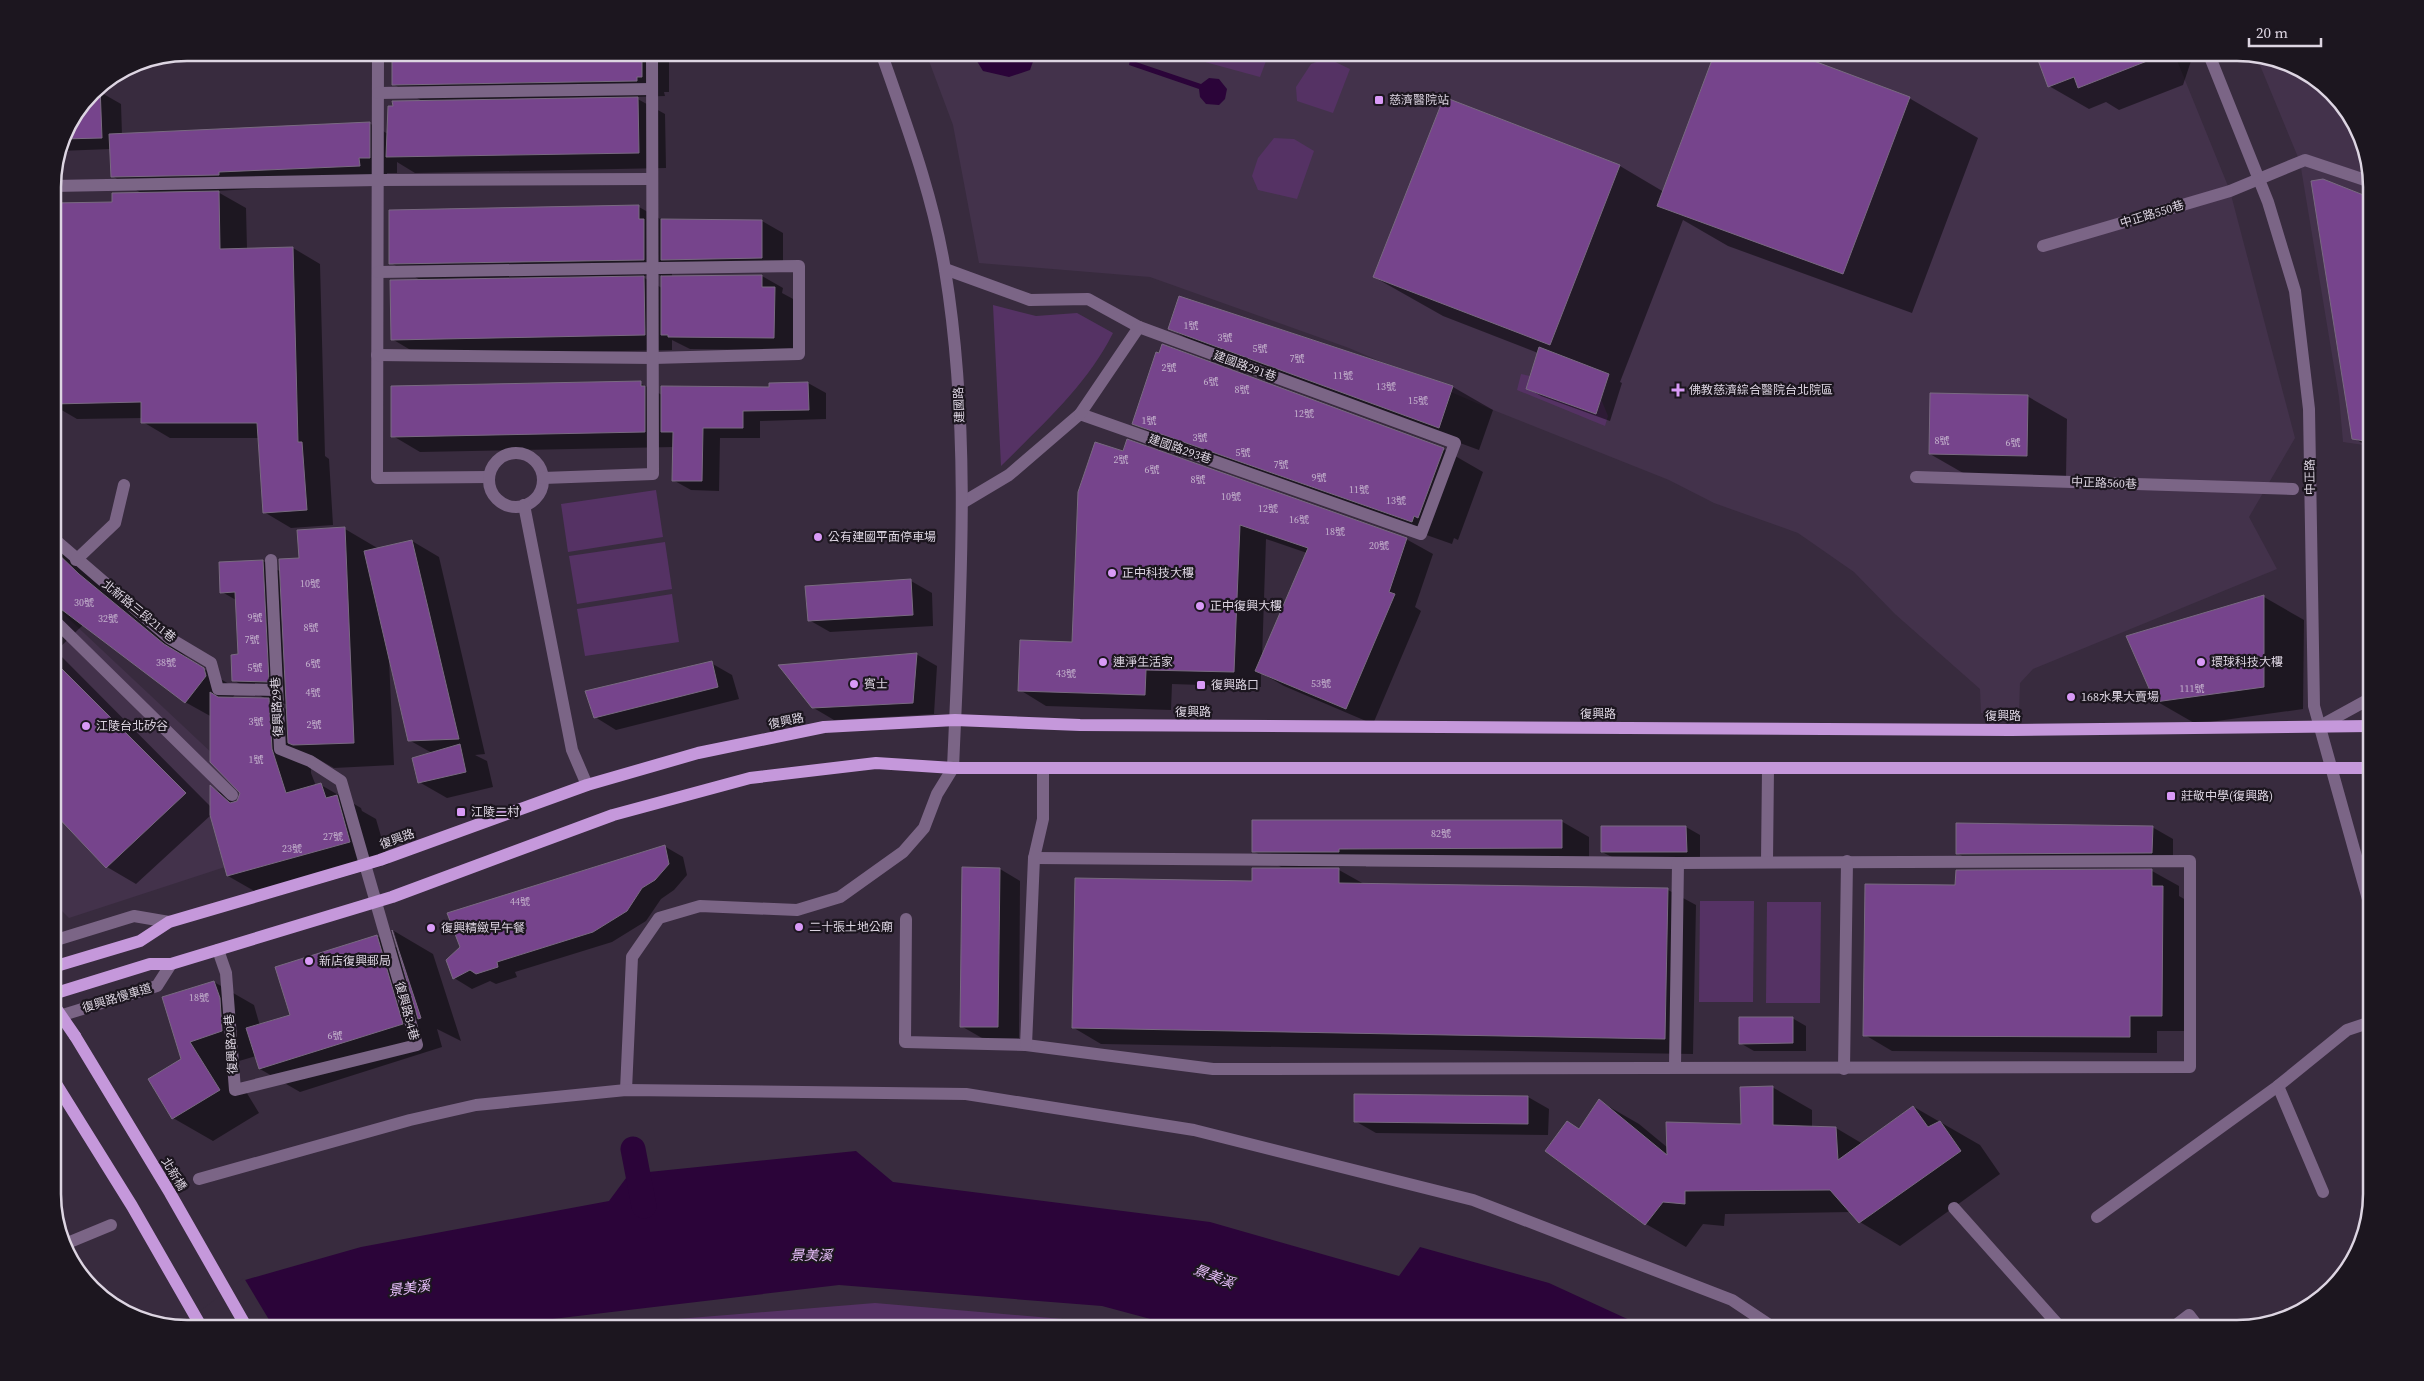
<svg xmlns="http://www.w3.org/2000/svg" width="2424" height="1381" viewBox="0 0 2424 1381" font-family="'Source Serif 4','Noto Sans TC',serif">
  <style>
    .built { fill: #43324b }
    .green { fill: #553264 }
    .water { fill: #2b0439 }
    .pier { fill: #382b3e }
    .shadow { fill: #0007; fill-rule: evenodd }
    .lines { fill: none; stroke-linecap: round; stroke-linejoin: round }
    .canal { stroke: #2b0439; stroke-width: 25 }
    .building { fill: #76448c; stroke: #796a81 }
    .minor { stroke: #7b6586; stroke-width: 12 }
    .major { stroke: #c598db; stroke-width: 12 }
    .major-bridge { stroke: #c598db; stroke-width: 12 }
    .poi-dot { fill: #d99af7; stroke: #1c161f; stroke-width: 2 }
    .labels { text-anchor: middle; stroke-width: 4.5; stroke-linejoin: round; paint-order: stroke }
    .number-label { font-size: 10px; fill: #c3b1cc }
    .poi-label { font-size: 12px; fill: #ddd5e2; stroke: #1c161f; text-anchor: start }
    .street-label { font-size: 12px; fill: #ddd5e2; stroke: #1c161f }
    .water-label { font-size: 14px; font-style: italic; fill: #eac1fd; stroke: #1c161f }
    .rim { fill: none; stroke: #ddd5e2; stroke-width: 2.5 }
  </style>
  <rect width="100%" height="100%" fill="#382b3e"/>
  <g class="built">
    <polygon points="926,53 2174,53 2230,191 2295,438 2249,517 2277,569 2033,669 2020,683 2019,713 1981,713 1980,689 1895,614 1854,572 1798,533 1714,503 1669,480 1488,408 1349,348 1150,277 979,263 953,125"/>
    <polygon points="2257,58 2304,70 2353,120 2371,179 2371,446 2343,442 2339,397 2300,162"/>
    <polygon points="53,604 247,786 228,866 69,918 53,902"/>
  </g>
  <g class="green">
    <polygon points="1172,53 1269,52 1269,53 1260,77"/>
    <polygon points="1327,58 1350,69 1333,113 1297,101 1296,87 1311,64"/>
    <polygon points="1274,138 1294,139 1314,151 1297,199 1258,190 1252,176 1258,158"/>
    <path d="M 993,305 L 1036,316 L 1077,313 L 1113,333 C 1087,385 1042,425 1001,466 Z"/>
    <polygon points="1521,374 1530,376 1526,389 1596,414 1601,399 1608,416 1605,426 1517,390"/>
    <polygon points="656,490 663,537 568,552 561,504"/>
    <polygon points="665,542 672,589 577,604 569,556"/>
    <polygon points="672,594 679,642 585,656 577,609"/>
    <polygon points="1700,901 1754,901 1753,1002 1699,1002"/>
    <polygon points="1767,902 1821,902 1820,1003 1766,1003"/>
    <polygon points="875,1303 1167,1328 593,1328 603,1325"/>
  </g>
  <g class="water">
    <polygon points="972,53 1036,53 1030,70 1009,77 983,71"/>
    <polygon points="1130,60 1201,84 1209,78 1219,79 1227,89 1225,99 1219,105 1206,104 1200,97 1199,89 1129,65"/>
    <polygon points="856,1151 893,1182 1210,1222 1399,1276 1420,1247 1549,1283 1647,1328 1184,1328 1102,1306 839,1285 476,1328 187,1328 245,1280 361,1247 609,1201 629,1174"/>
  </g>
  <polygon class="pier" points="244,1278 274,1328 180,1327 181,1325"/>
  <g class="shadow">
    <polygon points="393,52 669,52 669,92 664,92 665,96 634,97 665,114 666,168 415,173 397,162 397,173 387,173 387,181 216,191 246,208 247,249 293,248 320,264 325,456 329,459 333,525 291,528 264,512 259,438 170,438 143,422 143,418 77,419 53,405 53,205 113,204 143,194 112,176 111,149 59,151 63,135 92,92 100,92 121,104 122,135 369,123 388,134 424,102 393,84"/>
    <polygon points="2037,52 2194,52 2183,85 2119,110 2106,102 2089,109 2049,86"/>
    <polygon points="1444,98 1620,166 1664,192 1909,98 1978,138 1912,313 1728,246 1683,220 1620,382 1622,383 1610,421 1541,396 1527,388 1538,353 1443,316 1374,277"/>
    <polygon points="2323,180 2371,200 2371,449 2354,438"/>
    <path d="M 639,207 L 662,220 L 762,221 L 783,233 L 783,270 L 672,265 L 672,277 L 762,276 L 783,288 L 782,293 L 795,300 L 795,350 L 690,349 L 672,340 L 672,350 L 419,355 L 392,339 L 422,281 L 391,263 ZM 662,275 L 662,288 L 641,276 Z"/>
    <polygon points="1180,297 1453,387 1493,410 1479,450 1209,351 1169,328"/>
    <polygon points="640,383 662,395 770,388 770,384 808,383 826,393 826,419 760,421 760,438 720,438 719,491 691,490 673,480 674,447 420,452 393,436"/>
    <polygon points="2027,396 2067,419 2066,478 1970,477 1930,454"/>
    <polygon points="1134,423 1443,449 1483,472 1458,540 1454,538 1452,544 1174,446"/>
    <path d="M 1079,492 L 1406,539 L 1433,554 L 1415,607 L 1421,611 L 1373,724 L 1284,686 L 1261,673 L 1261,687 L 1172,684 L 1171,710 L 1046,706 L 1020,690 L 1073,643 ZM 1266,539 L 1307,553 L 1262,659 Z"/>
    <path d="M 345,529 L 379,549 L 412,541 L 439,557 L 485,754 L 475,755 L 487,761 L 493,787 L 447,798 L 419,782 L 432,753 L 409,740 L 389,660 L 394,765 L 334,768 L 311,755 L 311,773 L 316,786 L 321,785 L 361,808 L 362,811 L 376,819 L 389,864 L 268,899 L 228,876 L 211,815 L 136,884 L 107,867 L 53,811 L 53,534 L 109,592 L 194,663 L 234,687 L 235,694 L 232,699 L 266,699 L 233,680 L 239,656 L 236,600 L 222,592 L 263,561 L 281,572 ZM 83,625 L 185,702 L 212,717 L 241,793 L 238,802 L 211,787 L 211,807 L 56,651 ZM 276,703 L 287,704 L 288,710 Z"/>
    <polygon points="911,581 932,593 933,626 830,632 809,620"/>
    <polygon points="2264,597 2304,620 2303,709 2196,724 2156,701"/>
    <polygon points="916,654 937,666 934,714 834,720 812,707"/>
    <polygon points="711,663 732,675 739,699 616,730 595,717"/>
    <polygon points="1561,821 1589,837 1589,863 1366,864 1366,867 1281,867 1253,851"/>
    <polygon points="1603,827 1686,827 1700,835 1700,859 1616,859 1602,852"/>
    <polygon points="2152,827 2173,839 2173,864 1978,865 1957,853"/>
    <polygon points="664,846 683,857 687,875 674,890 661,899 646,921 612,942 515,972 517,977 496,984 490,981 472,989 454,978"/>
    <polygon points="1000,869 1020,881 1019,1038 982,1038 961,1026"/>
    <polygon points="1339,870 1364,884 1668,890 1696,905 1693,1054 1101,1044 1074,1028 1253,882"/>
    <polygon points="2152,871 2179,886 2179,896 2191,903 2190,1031 2157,1031 2157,1053 1892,1051 1865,1035 1956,886"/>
    <polygon points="394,931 433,954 461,1041 437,1029 442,1047 300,1092 260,1069 256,1056 229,1064 259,1113 213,1141 173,1118 182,1060 214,982 254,1005 260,1026 292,1016 377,936 399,949"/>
    <polygon points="1792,1018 1806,1026 1806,1051 1754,1051 1740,1043"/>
    <polygon points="1772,1087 1812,1110 1812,1127 1836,1128 1863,1144 1914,1107 1980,1145 2000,1174 1900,1246 1860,1222 1851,1212 1725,1214 1724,1226 1703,1224 1686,1247 1646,1224 1580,1130 1599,1101 1639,1124 1668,1148 1743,1125"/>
    <polygon points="1528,1097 1549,1109 1548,1135 1376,1133 1355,1121"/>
  </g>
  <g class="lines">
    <polyline class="canal" points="633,1149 644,1206"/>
  </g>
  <g class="building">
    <polygon points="392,52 642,52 642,77 637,77 637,81 392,85"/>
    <polygon points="1715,52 1790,52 1910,97 1843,274 1657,206"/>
    <polygon points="2035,52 2165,52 2165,54 2078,88 2074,77 2048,87"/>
    <polygon points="100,86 102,138 62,139 92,92"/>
    <polygon points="638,97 639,153 386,157 388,106 393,106 392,101"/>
    <polygon points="1444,97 1620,165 1550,345 1373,277"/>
    <polygon points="370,122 370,158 359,158 360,166 219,172 219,175 111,177 109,134"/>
    <polygon points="2323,179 2371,198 2371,442 2352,439 2311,181"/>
    <polygon points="219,191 220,249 293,247 298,442 302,442 307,510 263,513 257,423 141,423 141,402 53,404 53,203 112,202 112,193"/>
    <polygon points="639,205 639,219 644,219 644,260 389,264 389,210"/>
    <polygon points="661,219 762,220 762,258 661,260"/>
    <polygon points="762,275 762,287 775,287 774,338 668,337 668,335 661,335 661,276"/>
    <polygon points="644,276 645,335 391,340 390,280"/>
    <polygon points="1179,296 1453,386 1439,428 1168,329"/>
    <polygon points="1162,344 1444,448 1418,518 1414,516 1412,522 1132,424 1156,352 1159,353"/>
    <polygon points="1539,347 1609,374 1596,414 1526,389"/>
    <polygon points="641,381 641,386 645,386 645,432 391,437 391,386"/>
    <polygon points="808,382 809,410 743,411 743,428 703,428 702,481 672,481 673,432 661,432 661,386 769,387 769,383"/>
    <polygon points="1930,393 2028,395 2027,456 1929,454"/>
    <polygon points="1127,439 1407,538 1389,592 1395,594 1346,709 1255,671 1308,548 1240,525 1234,672 1146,670 1145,695 1018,691 1020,640 1072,642 1078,492 1095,442 1123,451"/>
    <polygon points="345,527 354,743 293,745 288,743 279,559 299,558 297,530"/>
    <polygon points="412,540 459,739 408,741 364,551"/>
    <polygon points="53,549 79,574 164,644 204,668 206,676 185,703 53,603"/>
    <polygon points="263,560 269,682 232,681 231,655 238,654 235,592 220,593 219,562"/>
    <polygon points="911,579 913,615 808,621 805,586"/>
    <polygon points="2264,595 2264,687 2155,702 2126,636"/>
    <polygon points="917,653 913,703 812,708 778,665"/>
    <polygon points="53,660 186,793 106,868 53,812"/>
    <polygon points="712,661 718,687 594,718 585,691"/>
    <polygon points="210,692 218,697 269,698 272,749 286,793 321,783 326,798 337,795 350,842 227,876 210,815 210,785 230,803 237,801 240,793 210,762"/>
    <polygon points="460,744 466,772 418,783 412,758"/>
    <polygon points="1252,820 1562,820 1562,848 1339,849 1339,852 1252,852"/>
    <polygon points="1956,823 2153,826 2152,853 1956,854"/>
    <polygon points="1601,826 1686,826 1687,852 1601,852"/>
    <polygon points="665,845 669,864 655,880 642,888 627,911 593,932 497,962 498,967 476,974 470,970 453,979 446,960 460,947 447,913"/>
    <polygon points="962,867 1000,868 998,1027 960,1027"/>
    <polygon points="1252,868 1339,868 1339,883 1668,888 1665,1039 1072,1028 1075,878 1252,881"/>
    <polygon points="2152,869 2152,886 2163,886 2162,1016 2130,1016 2130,1037 1863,1036 1865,884 1955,885 1956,870"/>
    <polygon points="392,930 421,1018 418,1019"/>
    <polygon points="377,935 403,1024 259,1069 246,1028 290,1015 275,967"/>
    <polygon points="214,981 220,998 222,1031 190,1042 220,1090 172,1119 148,1079 181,1059 162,997"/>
    <polygon points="1739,1017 1793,1017 1793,1043 1739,1044"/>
    <polygon points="1773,1086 1773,1125 1836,1127 1838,1160 1913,1106 1928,1127 1940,1121 1961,1151 1859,1223 1830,1190 1685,1191 1685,1204 1663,1202 1645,1225 1545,1151 1567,1121 1579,1129 1599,1099 1667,1155 1666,1122 1741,1124 1740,1087"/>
    <polygon points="1354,1094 1528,1096 1528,1124 1354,1122"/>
  </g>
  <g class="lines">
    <g class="minor">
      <polyline points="378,52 377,478 489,477"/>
      <polyline points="2208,52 2268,202 2295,291 2309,409 2314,706 2371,910"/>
      <polyline points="378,93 652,89"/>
      <polyline points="53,186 378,180 652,179"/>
      <polyline points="2043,246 2230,191 2305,160 2371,182"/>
      <polyline points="945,269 1030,300 1088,299 1139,327 1455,443 1421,534 1080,414 1009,475 962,503"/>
      <polyline points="377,355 653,358 799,354 799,266 378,272"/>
      <polyline points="1080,414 1139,327"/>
      <circle cx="516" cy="480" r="27"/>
      <polyline points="1916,477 2293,489"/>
      <polyline points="543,478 653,474 652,52"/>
      <polyline points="524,505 572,750 587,785"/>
      <polyline points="53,538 169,638 211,663 218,689 276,690"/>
      <polyline points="76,560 115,523 124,485"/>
      <polyline points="53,619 232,795"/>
      <polyline points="2320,726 2371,698"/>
      <polyline points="1767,861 1768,768"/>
      <polyline points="906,919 905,1042 1026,1045 1213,1069 2190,1067 2190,861 1678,863 1034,858"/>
      <polyline points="53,941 134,916 169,922"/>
      <polyline points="218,950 226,973 235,1090 417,1045 341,781 310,761 280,749 271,560"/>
      <polyline points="53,1018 157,986 171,964"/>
      <polyline points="1026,1045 1034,858 1043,819 1043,768"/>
      <polyline points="1675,1067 1678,863"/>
      <polyline points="1844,1069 1847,861"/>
      <polyline points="2278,1086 2323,1192"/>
      <path d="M 626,1090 L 632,957 L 659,918 L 700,906 L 797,910 L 840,897 L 903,852 L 924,828 L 937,794 L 953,768 C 960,603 972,434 945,270 C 933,195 906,124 881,52"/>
      <polyline points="199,1179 410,1120 476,1105 626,1090 966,1094 1194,1130 1473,1200 1732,1300 1774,1328"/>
      <polyline points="1954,1208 2061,1328"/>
      <polyline points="2097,1217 2278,1086 2347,1030 2371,1022"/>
      <polyline points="65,1244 111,1225"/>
      <polyline points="2172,1328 2189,1315 2199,1328"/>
    </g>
    <g class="major">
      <polyline points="53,967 140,941 169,922 380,860 587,785 698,753 824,727 955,720 1080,725 2011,730 2371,726"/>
      <polyline points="53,994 150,964 171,964 392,897 613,815 750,778 876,763 953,768 2371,768"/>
      <polyline points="75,1036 170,1193 247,1328"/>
      <polyline points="53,1079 132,1206 202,1328"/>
    </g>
    <polyline class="major-bridge" points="53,1004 75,1036"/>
  </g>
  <g class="poi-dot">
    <rect x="1374" y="95" width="10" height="10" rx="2.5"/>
    <path d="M1675.5 382.5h5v5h5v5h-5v5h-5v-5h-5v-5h5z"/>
    <circle cx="818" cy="537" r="5"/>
    <circle cx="1112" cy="573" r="5"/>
    <circle cx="1200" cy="606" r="5"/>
    <circle cx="1103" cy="662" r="5"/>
    <circle cx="2201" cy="662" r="5"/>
    <circle cx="854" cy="684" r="5"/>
    <rect x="1196" y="680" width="10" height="10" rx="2.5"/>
    <circle cx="2071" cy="697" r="5"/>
    <circle cx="86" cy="726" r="5"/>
    <rect x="2166" y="791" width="10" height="10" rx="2.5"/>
    <rect x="456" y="807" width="10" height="10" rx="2.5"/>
    <circle cx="799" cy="927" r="5"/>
    <circle cx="431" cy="928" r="5"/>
    <circle cx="309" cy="961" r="5"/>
  </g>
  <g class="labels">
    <g class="number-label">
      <text x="1191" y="329">1號</text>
      <text x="1225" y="341">3號</text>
      <text x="1260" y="352">5號</text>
      <text x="1297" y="362">7號</text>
      <text x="1169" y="371">2號</text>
      <text x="1343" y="379">11號</text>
      <text x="1211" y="385">6號</text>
      <text x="1386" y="390">13號</text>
      <text x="1242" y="393">8號</text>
      <text x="1418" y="404">15號</text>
      <text x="1304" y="417">12號</text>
      <text x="1149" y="424">1號</text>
      <text x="1200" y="441">3號</text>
      <text x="1942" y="444">8號</text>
      <text x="2013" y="446">6號</text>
      <text x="1243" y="456">5號</text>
      <text x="1121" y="463">2號</text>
      <text x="1281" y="468">7號</text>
      <text x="1152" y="473">6號</text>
      <text x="1319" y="481">9號</text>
      <text x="1198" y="483">8號</text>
      <text x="1359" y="493">11號</text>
      <text x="1231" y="500">10號</text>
      <text x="1396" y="504">13號</text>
      <text x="1268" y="512">12號</text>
      <text x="1299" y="523">16號</text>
      <text x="1335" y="535">18號</text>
      <text x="1379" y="549">20號</text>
      <text x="310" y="587">10號</text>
      <text x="84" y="606">30號</text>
      <text x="255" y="621">9號</text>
      <text x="108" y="622">32號</text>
      <text x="311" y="631">8號</text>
      <text x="252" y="643">7號</text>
      <text x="166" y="666">38號</text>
      <text x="313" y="667">6號</text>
      <text x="255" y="671">5號</text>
      <text x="1066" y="677">43號</text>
      <text x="1321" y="687">53號</text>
      <text x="2192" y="692">111號</text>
      <text x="313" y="696">4號</text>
      <text x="256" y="725">3號</text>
      <text x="314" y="728">2號</text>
      <text x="256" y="763">1號</text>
      <text x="1441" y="837">82號</text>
      <text x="333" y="840">27號</text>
      <text x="292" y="852">23號</text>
      <text x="520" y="905">44號</text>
      <text x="199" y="1001">18號</text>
      <text x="335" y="1039">6號</text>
    </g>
    <g class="poi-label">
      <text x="1389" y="104">慈濟醫院站</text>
      <text x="1689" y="394">佛教慈濟綜合醫院台北院區</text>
      <text x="828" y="541">公有建國平面停車場</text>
      <text x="1122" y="577">正中科技大樓</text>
      <text x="1210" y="610">正中復興大樓</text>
      <text x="1113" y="666">連淨生活家</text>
      <text x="2211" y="666">環球科技大樓</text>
      <text x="864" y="688">賓士</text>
      <text x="1211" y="689">復興路口</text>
      <text x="2081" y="701">168水果大賣場</text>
      <text x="96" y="730">江陵台北矽谷</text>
      <text x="2181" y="800">莊敬中學(復興路)</text>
      <text x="471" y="816">江陵二村</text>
      <text x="809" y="931">二十張土地公廟</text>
      <text x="441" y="932">復興精緻早午餐</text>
      <text x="319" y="965">新店復興郵局</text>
    </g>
    <g class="street-label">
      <text transform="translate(2152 214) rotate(-17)" y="4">中正路550巷</text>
      <text transform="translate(1245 366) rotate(20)" y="4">建國路291巷</text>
      <text transform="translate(959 405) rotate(-92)" y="4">建國路</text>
      <text transform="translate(1180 449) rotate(19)" y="4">建國路293巷</text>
      <text transform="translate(2310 477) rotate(-91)" y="4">中正路</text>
      <text transform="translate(2104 483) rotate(2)" y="4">中正路560巷</text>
      <text transform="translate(139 611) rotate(39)" y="4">北新路三段211巷</text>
      <text transform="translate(277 707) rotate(-93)" y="4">復興路29巷</text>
      <text x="1193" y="716">復興路</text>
      <text x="1598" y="718">復興路</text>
      <text x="2003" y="720">復興路</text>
      <text transform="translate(786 721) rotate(-12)" y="4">復興路</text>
      <text transform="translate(397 839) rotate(-20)" y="4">復興路</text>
      <text transform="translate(117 998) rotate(-17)" y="4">復興路慢車道</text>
      <text transform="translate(407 1011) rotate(75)" y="4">復興路34巷</text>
      <text transform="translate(231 1044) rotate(-94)" y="4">復興路20巷</text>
      <text transform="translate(174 1174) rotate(59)" y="4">北新橋</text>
    </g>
    <g class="water-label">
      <text transform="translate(811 1255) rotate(1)" y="5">景美溪</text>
      <text transform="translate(1214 1276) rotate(21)" y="5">景美溪</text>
      <text transform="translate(409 1288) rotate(-8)" y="5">景美溪</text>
    </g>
  </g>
  <path d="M0 0H2424V1381H0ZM187 61H2237A126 126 0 0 1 2363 187V1194A126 126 0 0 1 2237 1320H187A126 126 0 0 1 61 1194V187A126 126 0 0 1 187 61Z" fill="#1c161f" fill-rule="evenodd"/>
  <path class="rim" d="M187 61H2237A126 126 0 0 1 2363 187V1194A126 126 0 0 1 2237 1320H187A126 126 0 0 1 61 1194V187A126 126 0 0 1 187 61Z"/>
  <path d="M2249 38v8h72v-8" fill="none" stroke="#ddd5e2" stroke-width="2.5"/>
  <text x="2256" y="38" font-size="15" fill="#ddd5e2" stroke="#1c161f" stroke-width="4" paint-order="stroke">20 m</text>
</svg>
